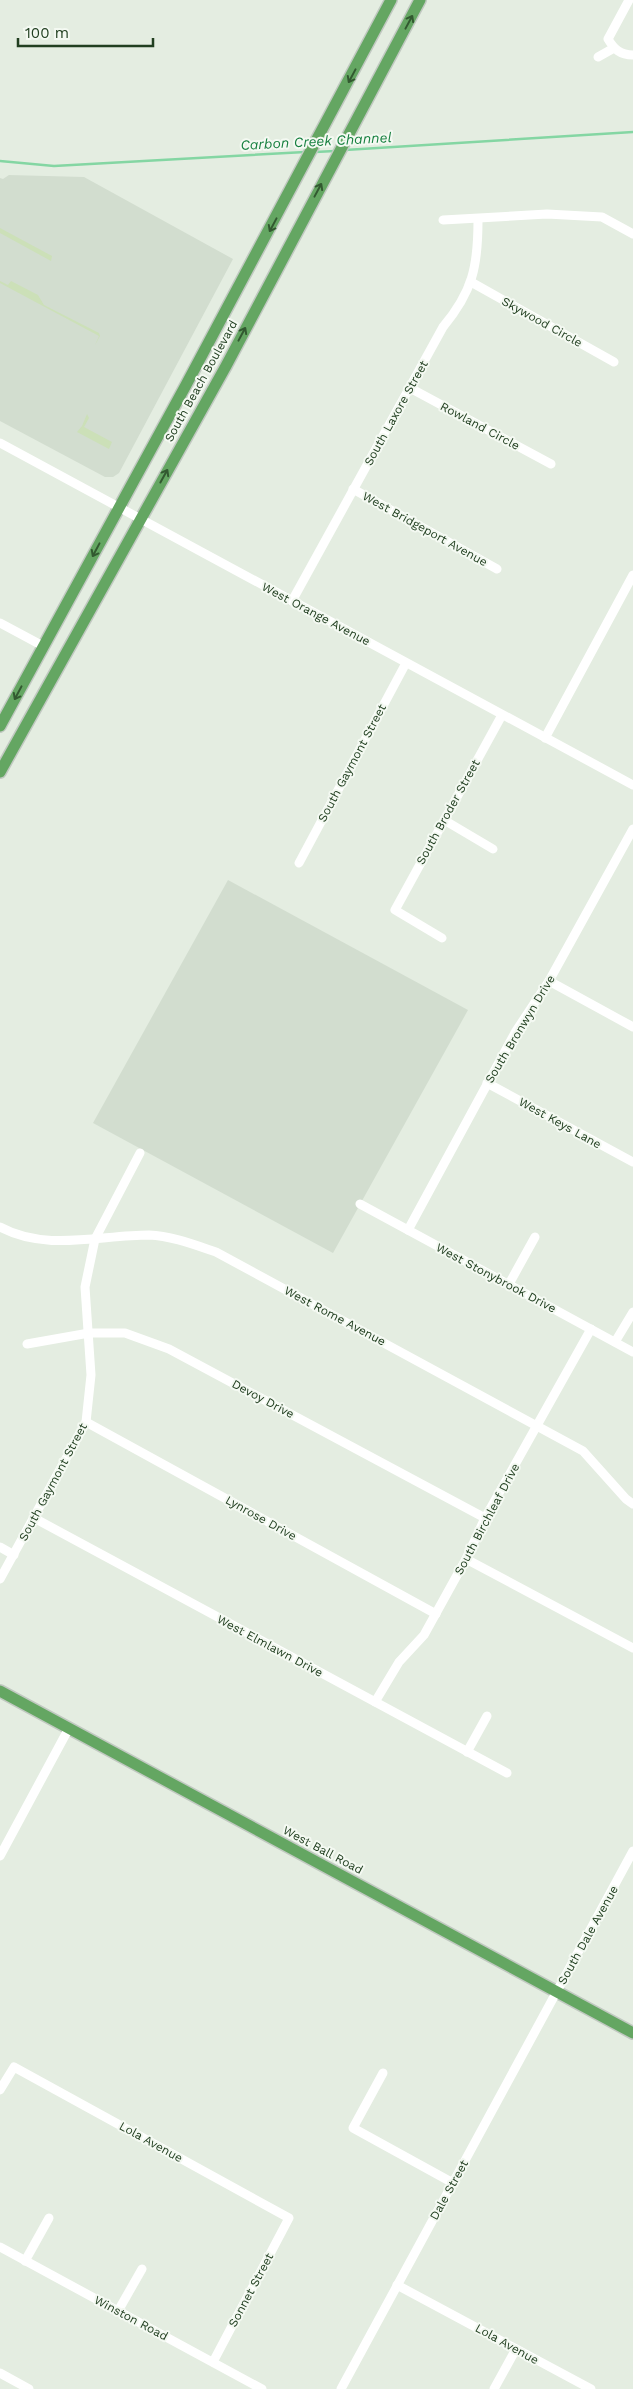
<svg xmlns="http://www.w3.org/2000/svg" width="633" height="2389" viewBox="0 0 633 2389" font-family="'Work Sans',sans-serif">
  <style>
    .built { fill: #d2ddcf }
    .green { fill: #cce0b8 }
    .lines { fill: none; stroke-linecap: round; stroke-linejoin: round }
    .stream { stroke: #84d6a3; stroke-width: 2.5 }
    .major-casing { stroke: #c1c9c1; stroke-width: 14 }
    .minor { stroke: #fff; stroke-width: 9 }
    .major { stroke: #64a662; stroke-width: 11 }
    .oneway { stroke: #325930 }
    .labels { text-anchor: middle; stroke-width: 4; stroke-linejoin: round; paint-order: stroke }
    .street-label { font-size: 12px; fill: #213f20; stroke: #f4f9f2 }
    .water-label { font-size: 14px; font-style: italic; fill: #157f3e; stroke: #f4f9f2 }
  </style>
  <rect width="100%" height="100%" fill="#e4ede1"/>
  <g class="built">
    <polygon points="9,175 84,177 233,259 119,473 113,477 105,477 0,421 0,178 3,179"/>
    <polygon points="228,880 468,1010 333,1253 93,1123"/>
  </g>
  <g class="green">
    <polygon points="0,228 52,256 51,261 0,233"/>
    <polygon points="0,281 8,285 11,281 38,295 44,305 99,333 100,336 95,345 99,336 0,283"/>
    <polygon points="87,414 89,418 84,427 112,442 109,449 77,432 82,426"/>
  </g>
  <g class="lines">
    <g class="stream">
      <polyline points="345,150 633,132"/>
      <polyline points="315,152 335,151"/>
      <polyline points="0,161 54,166 305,152"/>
    </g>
    <g class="major-casing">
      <g id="major">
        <polyline points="0,726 186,385 391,0"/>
        <polyline points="0,772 226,366 420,0"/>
        <polyline points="0,1691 633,2033"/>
      </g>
    </g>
    <g class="minor">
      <path d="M 629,0 L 608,39 C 614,49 620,55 633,55"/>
      <polyline points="598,57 614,48"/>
      <polyline points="443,220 547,214 602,217 633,234"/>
      <polyline points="471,282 614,362"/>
      <polyline points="410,388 551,464"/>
      <polyline points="0,443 633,785"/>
      <polyline points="353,489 497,569"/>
      <path d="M 292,601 L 443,327 C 473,291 478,266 478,220"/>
      <polyline points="0,623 43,646"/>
      <polyline points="545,738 633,575"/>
      <polyline points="444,820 493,849"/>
      <polyline points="299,863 406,663"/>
      <polyline points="442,938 395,910 502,715"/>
      <polyline points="549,981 633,1027"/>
      <polyline points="487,1083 633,1162"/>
      <polyline points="360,1204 633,1352"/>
      <path d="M 0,1227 C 46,1252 100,1235 149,1235 C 172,1236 195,1245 216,1252 L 583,1451 L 626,1499 L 633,1504"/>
      <polyline points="408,1230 516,1031 549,981 633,829"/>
      <polyline points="509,1284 535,1237"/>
      <polyline points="615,1342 633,1312"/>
      <polyline points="27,1344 89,1333 125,1333 169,1349 485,1518"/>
      <polyline points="86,1422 436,1614"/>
      <polyline points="34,1518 507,1773"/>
      <polyline points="0,1547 14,1555"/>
      <polyline points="466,1559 633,1648"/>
      <polyline points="0,1579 86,1422 91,1375 85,1287 95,1239 140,1153"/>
      <polyline points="375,1702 399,1662 424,1635 466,1559 485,1518 591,1329"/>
      <polyline points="467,1752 487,1716"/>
      <polyline points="0,1856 69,1728"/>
      <polyline points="383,2073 353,2128 453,2183"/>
      <polyline points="0,2090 14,2067 289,2218 213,2362"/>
      <polyline points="0,2247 262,2389"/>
      <polyline points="25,2261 49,2218"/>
      <polyline points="397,2285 591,2389"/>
      <polyline points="118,2311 142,2269"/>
      <polyline points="0,2373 29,2389"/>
      <polyline points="341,2389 633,1851"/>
      <polyline points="494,2389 516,2349"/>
    </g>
    <use href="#major" class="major"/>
  </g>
  <defs><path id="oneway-shaft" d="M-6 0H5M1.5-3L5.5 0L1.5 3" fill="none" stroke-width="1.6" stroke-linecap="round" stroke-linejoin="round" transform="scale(1.25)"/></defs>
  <g class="oneway">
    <use href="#oneway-shaft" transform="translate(409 22) rotate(-62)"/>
    <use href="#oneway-shaft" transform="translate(352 76) rotate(118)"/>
    <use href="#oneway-shaft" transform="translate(318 190) rotate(-62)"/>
    <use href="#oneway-shaft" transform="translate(273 225) rotate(118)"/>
    <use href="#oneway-shaft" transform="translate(242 334) rotate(-62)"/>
    <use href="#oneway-shaft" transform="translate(164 476) rotate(-61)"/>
    <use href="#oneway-shaft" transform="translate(96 550) rotate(118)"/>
    <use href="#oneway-shaft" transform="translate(18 693) rotate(118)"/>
  </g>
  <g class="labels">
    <g class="street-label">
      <text transform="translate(542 322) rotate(29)" y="4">Skywood Circle</text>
      <text transform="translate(201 381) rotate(-61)" y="4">South Beach Boulevard</text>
      <text transform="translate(396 413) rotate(-61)" y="4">South Laxore Street</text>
      <text transform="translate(480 426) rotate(28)" y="4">Rowland Circle</text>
      <text transform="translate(425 529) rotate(29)" y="4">West Bridgeport Avenue</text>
      <text transform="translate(316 614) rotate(28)" y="4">West Orange Avenue</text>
      <text transform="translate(352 763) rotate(-62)" y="4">South Gaymont Street</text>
      <text transform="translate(448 812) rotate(-61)" y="4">South Broder Street</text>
      <text transform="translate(520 1029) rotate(-59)" y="4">South Bronwyn Drive</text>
      <text transform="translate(560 1123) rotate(29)" y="4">West Keys Lane</text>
      <text transform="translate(496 1278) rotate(28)" y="4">West Stonybrook Drive</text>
      <text transform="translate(335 1316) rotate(28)" y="4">West Rome Avenue</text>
      <text transform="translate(263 1399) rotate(28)" y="4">Devoy Drive</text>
      <text transform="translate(53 1482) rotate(-62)" y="4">South Gaymont Street</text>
      <text transform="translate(261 1518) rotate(29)" y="4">Lynrose Drive</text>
      <text transform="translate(487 1519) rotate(-62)" y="4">South Birchleaf Drive</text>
      <text transform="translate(270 1646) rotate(28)" y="4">West Elmlawn Drive</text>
      <text transform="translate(323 1850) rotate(28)" y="4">West Ball Road</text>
      <text transform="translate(588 1935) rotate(-61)" y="4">South Dale Avenue</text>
      <text transform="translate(151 2142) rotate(29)" y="4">Lola Avenue</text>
      <text transform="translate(449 2190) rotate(-61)" y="4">Dale Street</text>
      <text transform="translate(251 2290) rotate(-62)" y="4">Sonnet Street</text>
      <text transform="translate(131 2318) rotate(28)" y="4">Winston Road</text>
      <text transform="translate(507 2344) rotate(29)" y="4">Lola Avenue</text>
    </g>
    <g class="water-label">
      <text transform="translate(316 141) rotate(-3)" y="5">Carbon Creek Channel</text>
    </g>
  </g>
  <path d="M18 38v8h135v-8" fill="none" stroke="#213f20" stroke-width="2.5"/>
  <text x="25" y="38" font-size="15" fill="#213f20" stroke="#f4f9f2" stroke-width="4" paint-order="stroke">100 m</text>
</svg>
